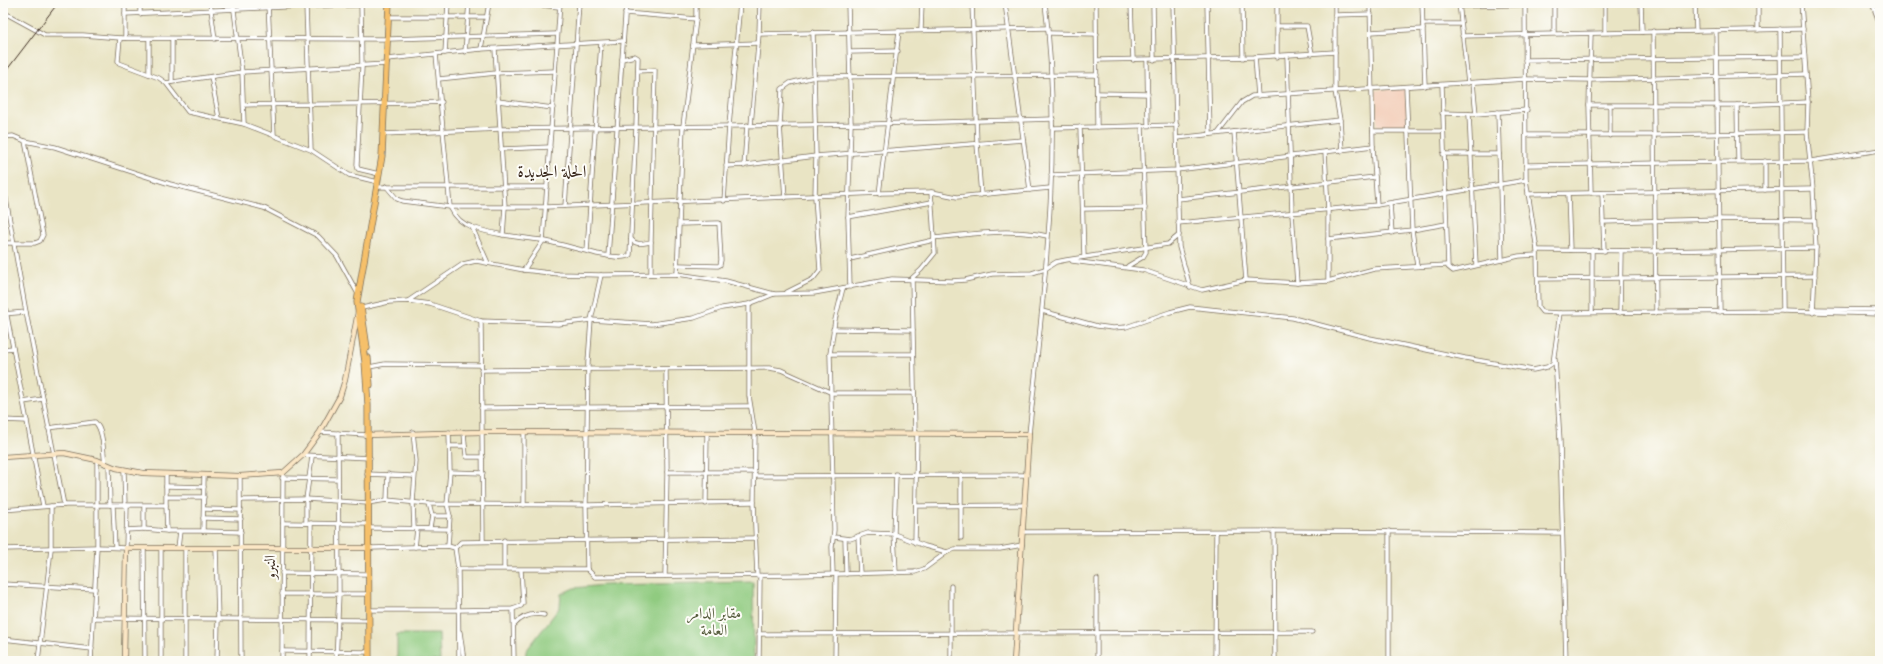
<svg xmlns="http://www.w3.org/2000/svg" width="1883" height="664" viewBox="0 0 1883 664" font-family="Cardo,Amiri,serif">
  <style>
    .built { fill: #f4d3c0 }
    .green { fill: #90cb80; stroke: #667a4f }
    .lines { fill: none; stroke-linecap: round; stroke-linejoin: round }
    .street-casing { stroke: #786b58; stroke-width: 5 }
    .secondary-casing { stroke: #786b58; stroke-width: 6 }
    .primary-casing { stroke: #786b58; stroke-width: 7 }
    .street { stroke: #fff; stroke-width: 3.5 }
    .secondary { stroke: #fbe6c4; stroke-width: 4.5 }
    .primary { stroke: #f6c06b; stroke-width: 5.5 }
    .rail { stroke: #3b2a1e; stroke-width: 1 }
    .labels { text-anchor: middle; stroke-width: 4; stroke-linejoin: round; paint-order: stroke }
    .street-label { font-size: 15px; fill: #3b2a1e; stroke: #fdfcf7 }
    .park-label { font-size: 15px; fill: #545a3b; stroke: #fdfcf7 }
    .quarter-label { font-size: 17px; fill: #3b2a1e; stroke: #fdfcf7 }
  </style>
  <rect width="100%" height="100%" fill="#fdfcf7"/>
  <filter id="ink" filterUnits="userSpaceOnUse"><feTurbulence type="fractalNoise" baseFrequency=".025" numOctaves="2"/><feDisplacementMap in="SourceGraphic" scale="8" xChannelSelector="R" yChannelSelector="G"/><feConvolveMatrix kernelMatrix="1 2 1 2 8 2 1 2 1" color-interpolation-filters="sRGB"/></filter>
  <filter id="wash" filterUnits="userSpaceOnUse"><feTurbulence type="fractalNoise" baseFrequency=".012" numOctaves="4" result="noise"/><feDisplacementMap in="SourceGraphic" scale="16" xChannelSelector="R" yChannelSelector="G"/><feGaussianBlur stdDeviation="0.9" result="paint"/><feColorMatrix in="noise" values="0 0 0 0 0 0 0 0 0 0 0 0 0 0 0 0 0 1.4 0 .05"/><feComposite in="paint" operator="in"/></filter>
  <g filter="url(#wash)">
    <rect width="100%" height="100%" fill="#e9e4c4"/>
    <polygon class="built" points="1406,88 1408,124 1377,126 1376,90"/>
    <g class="green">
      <polygon points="753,582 754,661 525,661 526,651 560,607 561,594 574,588 604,585"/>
      <polygon points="397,634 439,634 440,661 397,661"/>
    </g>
  </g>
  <g filter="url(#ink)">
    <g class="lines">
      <g class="street-casing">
        <g id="street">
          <polyline points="125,3 125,38"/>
          <polyline points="140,3 140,14"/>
          <polyline points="210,3 215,39"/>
          <polyline points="233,3 242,72 244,124"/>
          <polyline points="268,3 274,135"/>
          <polyline points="361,3 362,67 357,165 358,169 379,174"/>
          <polyline points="523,3 559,7"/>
          <polyline points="848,3 851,124 848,217 850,287"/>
          <polyline points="972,3 977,144 981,195"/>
          <polyline points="1005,3 1030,190"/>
          <polyline points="1096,3 1097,127"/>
          <polyline points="1131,3 1133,60"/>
          <polyline points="1153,3 1154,60"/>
          <polyline points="1173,3 1179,247 1190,287"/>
          <polyline points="1207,3 1210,134"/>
          <polyline points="1242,3 1243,58"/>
          <polyline points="1277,3 1277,57"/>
          <polyline points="1335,3 1335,91 1340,120 1342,151"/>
          <polyline points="1370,3 1373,146 1377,205"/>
          <polyline points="1370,3 1377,3"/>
          <polyline points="1422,3 1425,86"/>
          <polyline points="1459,3 1468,83"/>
          <polyline points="1525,3 1526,180 1537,250 1538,307 1542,312 1560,313"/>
          <polyline points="1641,3 1642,32"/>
          <polyline points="1695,3 1696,31"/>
          <polyline points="1801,3 1808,102 1807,132 1813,189 1816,248 1813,313"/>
          <polyline points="1872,3 1880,24"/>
          <polyline points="306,6 311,150"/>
          <polyline points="1459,6 1605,3"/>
          <polyline points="3,12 45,35 83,35 120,38"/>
          <polyline points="625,13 696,19"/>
          <polyline points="125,14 306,6 361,5"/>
          <polyline points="1335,15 1371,14"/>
          <polyline points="389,17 486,17"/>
          <polyline points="1423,24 1460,24"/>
          <polyline points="1277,26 1307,26 1312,54"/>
          <polyline points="1780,29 1783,311"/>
          <polyline points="921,30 922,3"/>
          <polyline points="1758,30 1758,3"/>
          <polyline points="1653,31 1656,313"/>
          <polyline points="1716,31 1720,312"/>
          <polyline points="1371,32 1423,29"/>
          <polyline points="1554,32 1554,3"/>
          <polyline points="1605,32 1605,3"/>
          <polyline points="1049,33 1097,34"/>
          <polyline points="759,34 1048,28"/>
          <polyline points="1462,36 1803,29"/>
          <polyline points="693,45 758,43"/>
          <polyline points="481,49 489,3"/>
          <polyline points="495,49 505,207 503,235"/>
          <polyline points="465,52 469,3"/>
          <polyline points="850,52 898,51"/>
          <polyline points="445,53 448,3"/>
          <path d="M 436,54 L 450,207 C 455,217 462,224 472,227 C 494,235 518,237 541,240 C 560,244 578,249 597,254 C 606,255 622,260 630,255 L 636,127 L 638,58 L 635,56 L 622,59"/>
          <polyline points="1287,56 1292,213 1297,283"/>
          <polyline points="1255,57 1258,96"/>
          <polyline points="388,59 481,49 623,41"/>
          <polyline points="1097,60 1255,57 1335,52"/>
          <polyline points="1147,60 1148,125"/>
          <polyline points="1525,60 1804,57"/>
          <polyline points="149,74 149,39"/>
          <polyline points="211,77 219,118"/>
          <polyline points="439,79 496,73 555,71"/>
          <polyline points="172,82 172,39"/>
          <polyline points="166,83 242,72 387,64"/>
          <polyline points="1473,83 1476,114"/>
          <polyline points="1442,85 1448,267 1453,271 1519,256 1537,255"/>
          <polyline points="1406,87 1412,230 1417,266"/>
          <polyline points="1097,93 1148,94"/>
          <polyline points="498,101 553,108"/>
          <path d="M 244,105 C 310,103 376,105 442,102"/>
          <polyline points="1589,105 1737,105 1808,102"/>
          <polyline points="1737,105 1738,161"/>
          <polyline points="1498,112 1502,260"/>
          <polyline points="1442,113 1476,114 1527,110"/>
          <polyline points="1469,114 1476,265"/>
          <polyline points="751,125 759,34 760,3"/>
          <polyline points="1080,127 1084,257"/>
          <polyline points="1053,128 1177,125"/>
          <polyline points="1373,131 1443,131"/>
          <polyline points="1234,132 1246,280"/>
          <polyline points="1218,133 1242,102 1252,96 1526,79 1591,80 1806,74"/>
          <polyline points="384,134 500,129 872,124 1053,119"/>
          <polyline points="1526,135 1654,135 1807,132"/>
          <polyline points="1610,136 1610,106"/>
          <polyline points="3,137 13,136 25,141 55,147 170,184 264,208 318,236 337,256 358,294"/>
          <polyline points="1177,138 1340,120"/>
          <polyline points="501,149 550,147"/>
          <polyline points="1325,152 1328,210 1328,281"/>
          <polyline points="1443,154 1499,154"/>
          <polyline points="1526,165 1811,161 1880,150"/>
          <polyline points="726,166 746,165 816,156 1023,140"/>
          <polyline points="744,166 747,125"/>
          <polyline points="1051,175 1177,170 1373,146"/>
          <polyline points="3,182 26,312 64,505"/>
          <polyline points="378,182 349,175 311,150 244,124 188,112 166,83 159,78 119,63 118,61 120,38 389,39 557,34"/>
          <polyline points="386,186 397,199 402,201 450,207 546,207 881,193 932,192 957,197 1050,188"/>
          <polyline points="376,187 547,187"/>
          <polyline points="1765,190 1765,161"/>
          <polyline points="1591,193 1589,105 1591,34"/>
          <polyline points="1602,193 1604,251"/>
          <polyline points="879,194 899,31"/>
          <polyline points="1528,194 1813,189"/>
          <polyline points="1568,194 1570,250"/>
          <polyline points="785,198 780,125 782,89 790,83 814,77 1097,75"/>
          <polyline points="1178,199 1375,177"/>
          <polyline points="724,201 729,126 740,3"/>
          <polyline points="1390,204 1392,233"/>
          <polyline points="565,206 579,3"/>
          <polyline points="1083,209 1145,208"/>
          <polyline points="848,217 932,202"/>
          <polyline points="1603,222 1719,219 1814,220"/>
          <polyline points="1178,223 1377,205 1526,180"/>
          <polyline points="472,227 488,263"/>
          <path d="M 934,238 C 972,234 1009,228 1047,236"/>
          <path d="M 631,239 C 636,246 644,243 651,242 L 655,70 L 638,71"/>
          <polyline points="1328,239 1412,230 1446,224"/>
          <polyline points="651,242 651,274"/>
          <polyline points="3,243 35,243 40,241 43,235 25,141"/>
          <polyline points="1537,250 1656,251 1816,248"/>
          <polyline points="1592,250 1592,312"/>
          <polyline points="587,251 601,43"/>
          <polyline points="608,256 626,3"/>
          <polyline points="850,259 934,240"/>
          <polyline points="1072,261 1143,270 1202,290 1246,280 1297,283 1328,281 1374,269 1447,265"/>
          <polyline points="678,265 718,266 720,265 721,260 719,223 680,224"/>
          <polyline points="1128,266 1143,257 1146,252 1142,125"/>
          <polyline points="524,270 543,241 560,3"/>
          <polyline points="677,274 683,126 696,19 696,3"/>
          <polyline points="601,275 591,320 588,362 586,505 587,569 595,577 799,575 915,572 924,569 947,552 955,549 1000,549 1022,545"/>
          <polyline points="1538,279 1815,276"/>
          <polyline points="787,292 813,279 820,270 815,197 816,156 813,32"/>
          <polyline points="3,295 43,506"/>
          <polyline points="408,301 463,264 476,261 524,270 559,274 601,275 677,274 726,281 774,294"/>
          <polyline points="749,304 749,396 755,433 754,502 757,576"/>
          <polyline points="362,308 389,302 408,301 430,304 481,321 558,324 591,320 652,324 694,318 722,308 749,304 774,294 814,293 892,279 952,281 965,280 992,274 1032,273 1045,269 1056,262 1066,260 1168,244 1179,235"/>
          <polyline points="1812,309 1880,310"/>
          <polyline points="1042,311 1097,326 1113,328 1126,327 1170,312 1190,307 1293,318 1370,338 1465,358 1533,370 1547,367 1553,363 1560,313 1783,311 1880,314"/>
          <polyline points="1620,313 1621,251"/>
          <polyline points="3,314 26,312"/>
          <polyline points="481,321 483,540"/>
          <polyline points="833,329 913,330"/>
          <polyline points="3,349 13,348"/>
          <polyline points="830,354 913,354"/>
          <polyline points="1555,359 1560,441 1566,661"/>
          <polyline points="369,367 385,364 481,365"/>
          <polyline points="481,370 769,368 781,370 832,393 914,393"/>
          <polyline points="23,402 43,399"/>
          <polyline points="481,408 750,406"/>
          <polyline points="3,420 27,421"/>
          <path d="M 48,428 L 95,422 C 104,431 103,452 105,464"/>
          <polyline points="320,432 366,435"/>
          <polyline points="413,432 416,461 413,502 414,528 417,529 415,547"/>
          <polyline points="464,432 465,446"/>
          <polyline points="524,432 524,505"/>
          <polyline points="915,433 912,278 921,270 935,253 931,192"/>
          <path d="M 1029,434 C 1044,291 1063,146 1045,3"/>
          <polyline points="450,446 465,446 466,455 467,457 483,457"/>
          <polyline points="303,455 370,458"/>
          <polyline points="109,466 110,505"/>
          <polyline points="124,470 125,506"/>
          <polyline points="450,472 483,473"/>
          <polyline points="667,472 755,472"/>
          <polyline points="367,474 413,476"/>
          <polyline points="240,476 241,661"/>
          <polyline points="755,476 1027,475"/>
          <polyline points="282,478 337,479"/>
          <polyline points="166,486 204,487"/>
          <polyline points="167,497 204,497"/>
          <polyline points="241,500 306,499 367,503 387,500 429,504 586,505 754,502"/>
          <polyline points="387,500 388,474"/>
          <polyline points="429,504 432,516 430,528"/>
          <polyline points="706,504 707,433"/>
          <polyline points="166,505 167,531 180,531"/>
          <polyline points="113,506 115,547"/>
          <polyline points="916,506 1025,505"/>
          <polyline points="204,509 241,510"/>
          <polyline points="3,510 64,505 166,505 166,474"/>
          <polyline points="432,516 450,516"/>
          <polyline points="203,518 241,519"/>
          <polyline points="283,523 367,524"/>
          <polyline points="306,523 306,499 312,457"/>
          <polyline points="371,528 448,529"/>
          <polyline points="144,529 167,531"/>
          <polyline points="126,530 144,529 144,507"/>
          <polyline points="203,531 241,532"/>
          <polyline points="1274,531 1275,661"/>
          <polyline points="1023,532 1274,531 1561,533"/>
          <polyline points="858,536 860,574"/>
          <polyline points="834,537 850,539 868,533 894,534 925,546 947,552"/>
          <polyline points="961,538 961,474"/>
          <polyline points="845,539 846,574"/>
          <polyline points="504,540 504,568"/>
          <polyline points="915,543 917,433"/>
          <polyline points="448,546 450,516 447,504 450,472 449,432"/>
          <polyline points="144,548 145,661"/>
          <polyline points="178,548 180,531 203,531 204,475"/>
          <polyline points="185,548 185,661"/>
          <polyline points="216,548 218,619 217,661"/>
          <polyline points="371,548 448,546 455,548"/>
          <polyline points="3,549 97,547 126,548 127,506"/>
          <polyline points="458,569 587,569"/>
          <polyline points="282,573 368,574"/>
          <polyline points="896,573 894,534 896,474"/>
          <polyline points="833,574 832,547 834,530 830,354 835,320 843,288"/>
          <polyline points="665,576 667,472 666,370"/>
          <polyline points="1097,579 1097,661"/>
          <polyline points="3,584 95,589"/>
          <polyline points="951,586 951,661"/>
          <polyline points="282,594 368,594"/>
          <polyline points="513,609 514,661"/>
          <polyline points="372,610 457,610"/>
          <polyline points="459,610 513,609 521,606 523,603 521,570"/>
          <polyline points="94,618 369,620"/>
          <path d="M 514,625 C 522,616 533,613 544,615"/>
          <polyline points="460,632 464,661"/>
          <path d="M 759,634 C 944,635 1128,633 1312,632"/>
          <polyline points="3,639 92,649"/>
          <polyline points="282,651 369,652"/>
          <polyline points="38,661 51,549 51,506"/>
          <polyline points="91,661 97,547 97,460"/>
          <polyline points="161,661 161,548"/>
          <polyline points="282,661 283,473"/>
          <polyline points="310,661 311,523"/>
          <polyline points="336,661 339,594 338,433"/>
          <polyline points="459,661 458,569 455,548 461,542 756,538"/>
          <polyline points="759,661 760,576"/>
          <polyline points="835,661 836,574"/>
          <polyline points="1215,661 1216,532"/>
          <polyline points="1389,661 1389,531"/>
        </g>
      </g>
      <g class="secondary-casing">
        <g id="secondary">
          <polyline points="366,435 481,432 1029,434 1014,661"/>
          <polyline points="3,457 64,453 97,460 116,468 143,473 240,476 283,473 303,455 320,432 340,396 345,380 358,312"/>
          <polyline points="124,661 126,548 371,548"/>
        </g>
      </g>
      <g class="primary-casing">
        <g id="primary">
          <polyline points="361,307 367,348"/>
          <polyline points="368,358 370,385"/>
          <polyline points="369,661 368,405 365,362 357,302 382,156 389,3"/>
        </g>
      </g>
      <use href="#street" class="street"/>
      <use href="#secondary" class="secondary"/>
      <use href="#primary" class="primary"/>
      <polyline class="rail" points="3,75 58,3"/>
    </g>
  </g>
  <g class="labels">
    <g class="street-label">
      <text transform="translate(270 567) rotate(-90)" y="5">النبرو</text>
    </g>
    <g class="park-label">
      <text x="714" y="618">مقابر الدامر<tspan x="714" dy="17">العامة</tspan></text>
    </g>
    <g class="quarter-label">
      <text x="552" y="177">الحلة الجديدة</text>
    </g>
  </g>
  <rect width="1883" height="664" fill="none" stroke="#fdfcf7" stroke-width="16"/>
</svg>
